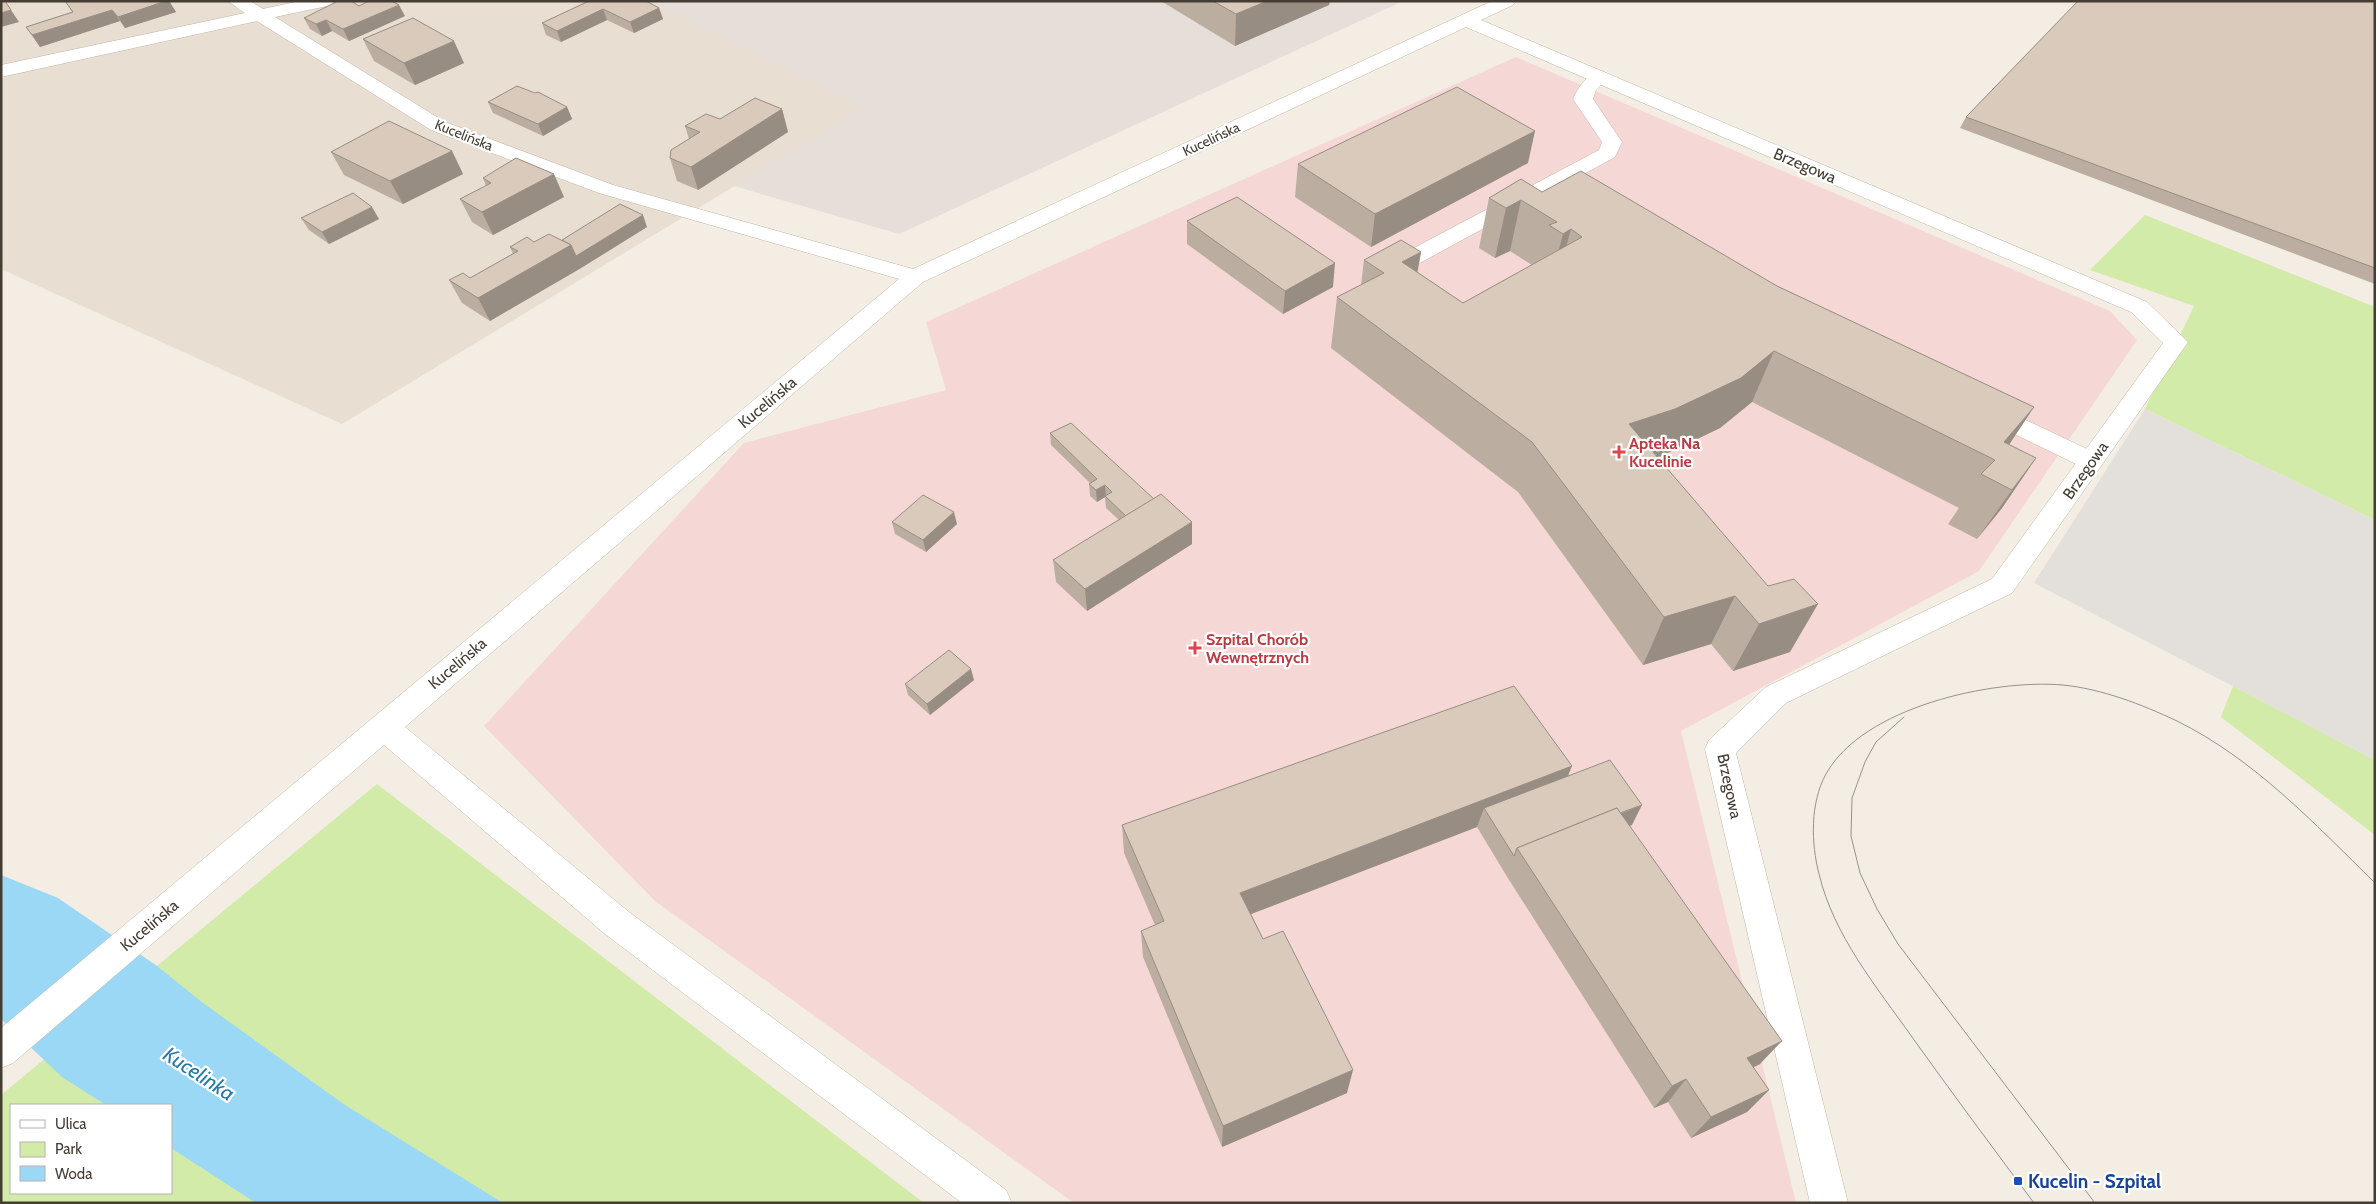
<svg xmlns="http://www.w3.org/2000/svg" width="2376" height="1204" viewBox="0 0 2376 1204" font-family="Cabin,sans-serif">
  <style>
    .residential { fill: #e8ded1 }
    .industrial { fill: #e5ded9 }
    .medical { fill: #f5d7d5 }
    .green { fill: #d3eba8; fill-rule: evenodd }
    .parking { fill: #e3e0dc }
    .water { fill: #9ad8f5 }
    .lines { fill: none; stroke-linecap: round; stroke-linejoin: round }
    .lane-casing { stroke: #c2b7a8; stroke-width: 1 }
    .street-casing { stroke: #c2b7a8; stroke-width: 1 }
    .lane { fill: #fff; fill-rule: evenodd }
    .street { fill: #fff; fill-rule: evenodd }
    .tram { stroke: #949494; stroke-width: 1 }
    .wall { fill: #bbaea1 }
    .shaded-wall { fill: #988d83 }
    .building { fill: #d9cabb; stroke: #988d83 }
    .health-dot { fill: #e0444e; stroke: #fff; stroke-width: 2 }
    .transit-dot { fill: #1a4fb4; stroke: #fff; stroke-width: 2 }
    .labels { text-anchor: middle; stroke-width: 4.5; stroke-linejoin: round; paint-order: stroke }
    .far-street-label { font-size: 14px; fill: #453d33; stroke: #fff }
    .street-label { font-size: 16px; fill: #453d33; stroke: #fff }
    .health-label { font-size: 16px; font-weight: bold; fill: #be3a42; stroke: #fff; text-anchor: start }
    .near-transit-label { font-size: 19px; font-weight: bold; fill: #164399; stroke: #fff; text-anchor: start }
    .near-water-label { font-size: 21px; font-style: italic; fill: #237ba8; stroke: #fff }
  </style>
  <rect width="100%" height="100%" fill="#f3ede3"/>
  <polygon class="residential" points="1,1 649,1 865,107 342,424 1,269"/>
  <polygon class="industrial" points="649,1 1403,1 899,234 734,186 864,107"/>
  <polygon class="medical" points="1516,57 2110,311 2137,340 1979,571 1681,731 1796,1203 1074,1203 655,901 484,726 744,443 946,390 926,322"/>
  <g class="green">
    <polygon points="2145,215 2375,307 2375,520 2145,409 2194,306 2090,270"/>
    <polygon points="2233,686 2375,760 2375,835 2221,717"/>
    <path d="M 377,784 L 924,1203 L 1,1203 L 1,1095 ZM 11,1105 L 171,1105 L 171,1193 L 11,1193 Z"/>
  </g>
  <polygon class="parking" points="2145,409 2375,520 2375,760 2034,583"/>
  <polygon class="water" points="1,875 58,898 157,966 203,1003 345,1105 503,1203 256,1203 171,1148 171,1105 106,1105 62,1077 1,1019"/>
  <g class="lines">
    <g class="lane-casing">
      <g id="lane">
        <path d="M 1600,71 L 1607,73 L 1609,77 L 1596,90 L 1593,99 L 1622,142 L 1615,157 L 1394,277 L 1386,279 L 1378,277 L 1375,272 L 1378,267 L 1599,150 L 1602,142 L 1573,99 C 1579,86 1586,75 1600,71 Z"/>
        <polygon points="1987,402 2100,455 2104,461 2100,467 2091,470 2082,467 1978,416 1975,410 1978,404"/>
      </g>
    </g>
    <g class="street-casing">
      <polygon id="street" points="228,1 250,1 263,9 300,1 335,1 332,5 275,17 445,122 613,185 913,269 1492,1 1516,1 1513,5 1481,20 2147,302 2188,342 2012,593 1786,703 1736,753 1848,1203 1810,1203 1705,749 1709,740 1766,687 1992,579 2163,343 2131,312 1466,27 923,282 405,727 629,912 1006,1190 1012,1203 962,1203 605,934 384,745 13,1063 1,1068 1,1028 899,279 599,193 431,130 257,21 1,77 1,65 245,13"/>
    </g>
    <use href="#lane" class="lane"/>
    <use href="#street" class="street"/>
    <g class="tram">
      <polyline points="1904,717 1876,742 1865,762 1852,798 1851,836 1860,873 1877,909 1898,944 2095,1203"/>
      <path d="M 2034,1203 C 1993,1148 1952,1093 1912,1037 C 1876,986 1834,936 1819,874 C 1811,843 1810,803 1826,774 C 1863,707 1992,679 2063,685 C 2102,689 2141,704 2177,721 C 2254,759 2314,823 2375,883"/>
    </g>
  </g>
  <g class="wall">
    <polygon points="65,1 169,1 176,12 125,28 120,21 40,47 26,27 72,12"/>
    <polygon points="589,1 659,8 663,19 634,33 607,20 561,42 546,35 542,23"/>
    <polygon points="1161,1 1330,1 1329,5 1235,46"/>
    <polygon points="2375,1 2375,284 1960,128 1966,117"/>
    <polygon points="359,6 405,16 349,41 332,31 322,36 310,29 304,18"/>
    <polygon points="363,39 464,63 415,85 374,61"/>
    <polygon points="488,102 567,107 572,119 543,136 493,113"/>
    <polygon points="782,109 788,132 698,190 677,181 670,158 689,139 685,126 720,119"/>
    <polygon points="452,151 463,174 403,204 344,175 331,152"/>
    <polygon points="1528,163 1371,247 1295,197 1298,164"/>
    <polygon points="483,178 564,197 493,235 472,222 460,199 486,186"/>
    <polygon points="1542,192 1777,286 2034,407 2009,445 2036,458 2002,508 1977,539 1948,524 1959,508 1752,402 1720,428 1658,458 1790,652 1733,671 1711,644 1643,665 1518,492 1331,348 1337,297 1361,285 1364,260 1421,252 1417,272 1463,303 1532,265 1510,251 1495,258 1479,248 1489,198"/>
    <polygon points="301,218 379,219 329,244 309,230"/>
    <polygon points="1187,221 1333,287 1283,314 1187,244"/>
    <polygon points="647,227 581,268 490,321 462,303 449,280 470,278 513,254 510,247 534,242 562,240"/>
    <polygon points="1050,433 1154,499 1192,522 1192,544 1087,611 1056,582 1053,560 1119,520 1106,508 1105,497 1097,502 1090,496 1089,484 1090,483 1051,445"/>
    <polygon points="892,522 957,524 926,552 895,534"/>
    <polygon points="974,680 930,715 908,695 905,684"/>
    <polygon points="1569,775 1632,825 1629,826 1760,1064 1753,1067 1769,1090 1747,1112 1691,1138 1668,1102 1654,1108 1506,875 1477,827 1251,914 1263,939 1347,1093 1222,1147 1143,957 1141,931 1155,925 1124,853 1122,825"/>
  </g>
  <g class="shaded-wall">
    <polygon points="166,1 169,1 176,12 125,28 118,17"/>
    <polygon points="1267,1 1330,1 1329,5 1235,46 1236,14"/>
    <polygon points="399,5 405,16 349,41 343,29"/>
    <polygon points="659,8 663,19 634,33 630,22"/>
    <polygon points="603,9 607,20 561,42 557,31"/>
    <polygon points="11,10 19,22 1,27 1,13"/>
    <polygon points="112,10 120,21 40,47 32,35"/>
    <polygon points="326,20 332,31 322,36 316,24"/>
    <polygon points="454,41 464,63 415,85 404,63"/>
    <polygon points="567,107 572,119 543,136 538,124"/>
    <polygon points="782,109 788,132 698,190 691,167"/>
    <polygon points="1535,131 1528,163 1371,247 1375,214"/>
    <polygon points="452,151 463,174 403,204 390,181"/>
    <polygon points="554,174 564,197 493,235 482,212"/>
    <polygon points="1521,200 1510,251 1495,258 1506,208"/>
    <polygon points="372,207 379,219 329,244 322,232"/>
    <polygon points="643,215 647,227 581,268 490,321 478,298 571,245"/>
    <polygon points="1571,229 1557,280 1550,284 1563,234"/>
    <polygon points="1421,252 1412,303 1402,262"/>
    <polygon points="1335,263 1333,287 1283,314 1285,291"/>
    <polygon points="1774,351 1752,402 1720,428 1655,459 1629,424"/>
    <polygon points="2034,407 2000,458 1995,460 2004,442"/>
    <polygon points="2036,458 2002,508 1977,539 2012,490"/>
    <polygon points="1105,485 1106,497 1105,496 1105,497 1097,502 1096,490"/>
    <polygon points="954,512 957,524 926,552 923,540"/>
    <polygon points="1192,522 1192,544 1087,611 1085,589"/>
    <polygon points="1735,596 1711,644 1643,665 1664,617"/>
    <polygon points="1818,604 1790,652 1733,671 1759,624"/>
    <polygon points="971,669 974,680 930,715 927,704"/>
    <polygon points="1572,766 1560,795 1484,808 1477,827 1238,919 1240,893"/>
    <polygon points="1642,805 1632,825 1529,866 1521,853"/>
    <polygon points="1782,1041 1760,1064 1726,1081 1747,1058"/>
    <polygon points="1353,1070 1347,1093 1222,1147 1223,1126"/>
    <polygon points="1686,1079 1668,1102 1654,1108 1672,1086"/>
    <polygon points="1769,1090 1747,1112 1691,1138 1711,1117"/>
  </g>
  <g class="building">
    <polygon points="1,1 5,1 11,10 1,13"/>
    <polygon points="65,1 166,1 118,17 112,10 32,35 26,27 73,12"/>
    <polygon points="338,1 351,1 359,6 369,1 392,1 399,5 343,29 326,20 316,24 304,18"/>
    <polygon points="589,1 646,1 659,8 630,22 603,9 557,31 542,23"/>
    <polygon points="1213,1 1267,1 1236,14"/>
    <polygon points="2078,1 2375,1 2375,268 1966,117"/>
    <polygon points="413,18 454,41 404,63 363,39"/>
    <polygon points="517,86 535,93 538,92 567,107 538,124 488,102"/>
    <polygon points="1457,87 1535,131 1375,214 1298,164"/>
    <polygon points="755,98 782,109 691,167 670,158 671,150 700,132 685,126 706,114 720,119"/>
    <polygon points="389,121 452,151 390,181 331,152"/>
    <polygon points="516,158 554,174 482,212 460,199 491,183 483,178"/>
    <polygon points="1581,171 1777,286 2034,407 2004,442 2036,458 2012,490 1981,474 1995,460 1774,351 1741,378 1675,409 1629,424 1768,586 1794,579 1818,604 1759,624 1735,596 1664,617 1532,442 1337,297 1384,273 1364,260 1401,240 1421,252 1402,262 1463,303 1582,237 1571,229 1563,234 1549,225 1557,222 1521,200 1506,208 1489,198 1521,179 1542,192"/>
    <polygon points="353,193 372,207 322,232 301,218"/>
    <polygon points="1237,197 1335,263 1285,291 1187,221"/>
    <polygon points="620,204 643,215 576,256 571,245 562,240"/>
    <polygon points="549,234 571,245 478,298 449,280 463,273 470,278 518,251 510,247 527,237 534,242"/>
    <polygon points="1071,423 1154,499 1126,516 1105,496 1112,492 1105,485 1096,490 1089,484 1097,479 1050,433"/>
    <polygon points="1161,494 1192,522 1085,589 1053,560"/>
    <polygon points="923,495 954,512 923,540 892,522"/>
    <polygon points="949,650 971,669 927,704 905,684"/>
    <polygon points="1514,686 1572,766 1240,893 1263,939 1283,931 1353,1070 1223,1126 1141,931 1164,921 1122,825"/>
    <polygon points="1610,760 1642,805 1620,813 1617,808 1517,848 1514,856 1484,808"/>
    <polygon points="1617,808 1782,1041 1747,1058 1769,1090 1711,1117 1686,1079 1672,1086 1517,848"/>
  </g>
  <g class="health-dot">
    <path d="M1616.5 444.5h5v5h5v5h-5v5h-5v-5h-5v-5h5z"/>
    <path d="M1192.5 640.5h5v5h5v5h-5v5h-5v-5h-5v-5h5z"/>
  </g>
  <rect class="transit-dot" x="2013" y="1176" width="10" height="10" rx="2.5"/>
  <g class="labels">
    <g class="far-street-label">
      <text transform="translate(464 135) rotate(22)" y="5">Kucelińska</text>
      <text transform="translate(1211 139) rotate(-25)" y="5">Kucelińska</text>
    </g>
    <g class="street-label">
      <text transform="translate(1805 165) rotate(23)" y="6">Brzegowa</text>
      <text transform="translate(767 402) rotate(-40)" y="6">Kucelińska</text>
      <text transform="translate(2085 470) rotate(-55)" y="6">Brzegowa</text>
      <text transform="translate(457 663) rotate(-40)" y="6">Kucelińska</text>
      <text transform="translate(1730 786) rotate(78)" y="6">Brzegowa</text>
      <text transform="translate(149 925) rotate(-40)" y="6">Kucelińska</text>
    </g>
    <g class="health-label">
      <text x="1629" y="449">Apteka Na<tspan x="1629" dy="18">Kucelinie</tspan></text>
      <text x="1206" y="645">Szpital Chorób<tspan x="1206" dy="18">Wewnętrznych</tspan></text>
    </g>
    <g class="near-transit-label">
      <text x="2028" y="1188">Kucelin - Szpital</text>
    </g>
    <g class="near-water-label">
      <text transform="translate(199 1074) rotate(33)" y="7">Kucelinka</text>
    </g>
  </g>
  <rect width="2376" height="1204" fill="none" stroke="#453d33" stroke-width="5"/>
  <rect x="10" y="1104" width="162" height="90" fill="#ffffff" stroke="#b5b1ad"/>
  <rect x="20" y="1120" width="25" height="8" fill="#ffffff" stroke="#b5b1ad"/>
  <text x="55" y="1129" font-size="15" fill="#453d33">Ulica</text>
  <rect x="20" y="1142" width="25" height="15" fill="#d3eba8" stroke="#b5b1ad"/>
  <text x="55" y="1154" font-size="15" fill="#453d33">Park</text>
  <rect x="20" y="1166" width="25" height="15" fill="#9ad8f5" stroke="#b5b1ad"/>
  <text x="55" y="1179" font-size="15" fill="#453d33">Woda</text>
</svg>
